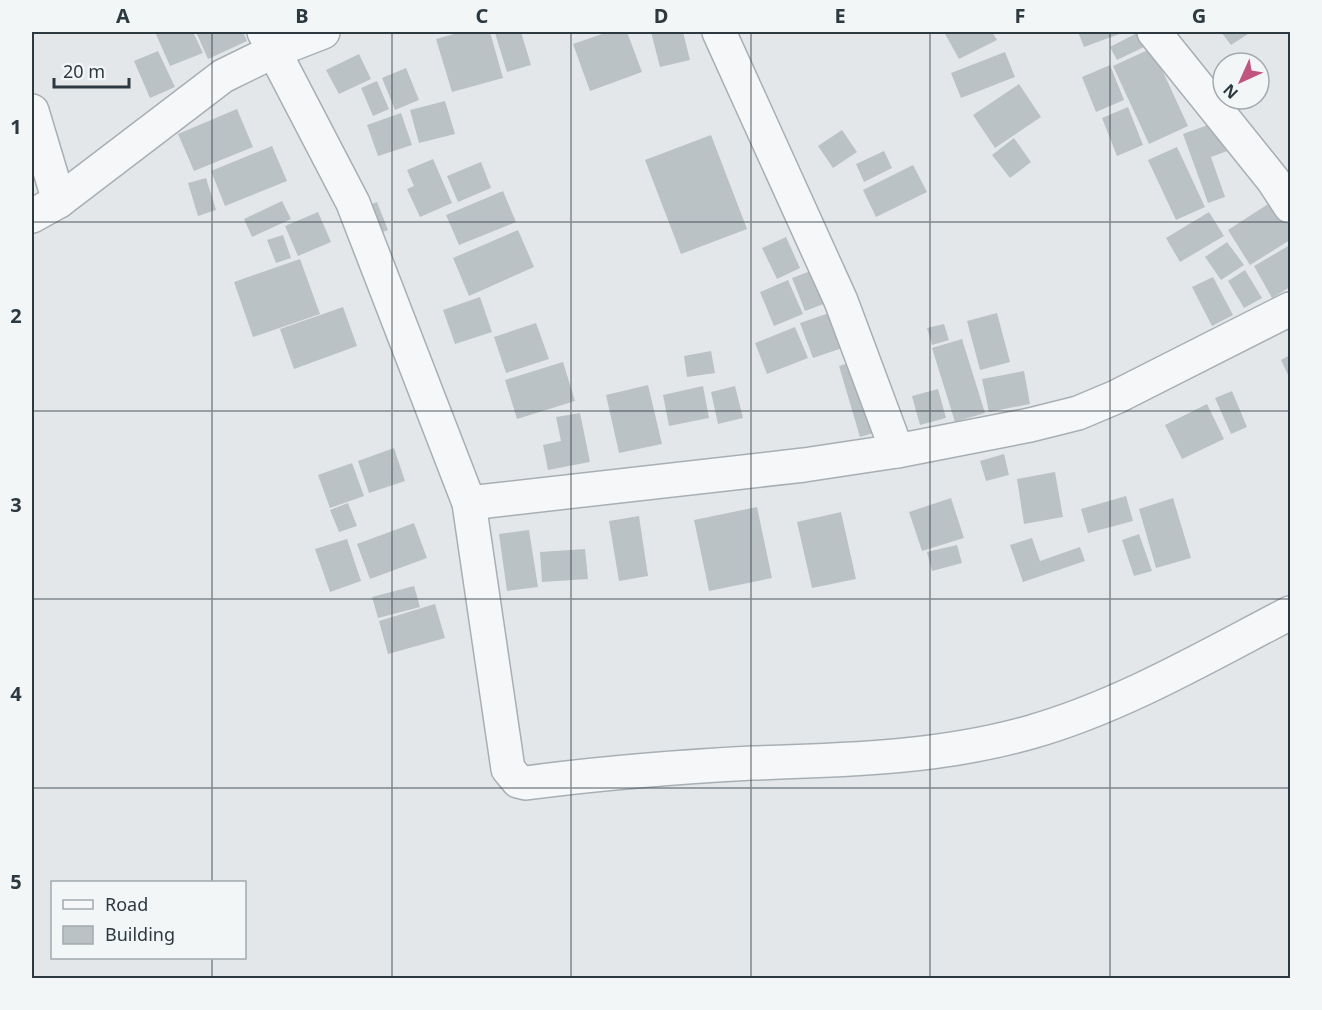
<svg xmlns="http://www.w3.org/2000/svg" width="1322" height="1010" viewBox="0 0 1322 1010" font-family="'Noto Sans',sans-serif">
  <style>
    .building { fill: #bbc2c6 }
    .lines { fill: none; stroke-linecap: round; stroke-linejoin: round }
    .minor-casing { stroke: #a8afb4; stroke-width: 36 }
    .minor { stroke: #f5f7f8; stroke-width: 33 }
    .grid { fill: none; stroke: #2c3940; stroke-width: 1.5; stroke-opacity: 0.55 }
    .neatline { fill: none; stroke: #2c3940; stroke-width: 2 }
    .grid-label { font-size: 20px; text-anchor: middle; font-weight: bold; fill: #2c3940 }
  </style>
  <rect width="100%" height="100%" fill="#e3e7ea"/>
  <g class="building">
    <polygon points="155,32 193,32 203,53 170,66"/>
    <polygon points="196,32 243,32 247,41 208,59"/>
    <polygon points="461,32 490,32 503,78 452,92 436,39"/>
    <polygon points="502,32 521,32 531,65 507,72 495,33"/>
    <polygon points="608,32 627,32 642,72 590,91 573,44"/>
    <polygon points="651,32 683,32 690,60 660,67"/>
    <polygon points="944,32 992,32 997,40 959,59"/>
    <polygon points="1078,32 1125,32 1084,47"/>
    <polygon points="1221,32 1251,32 1231,45"/>
    <polygon points="1137,33 1144,47 1117,60 1110,47"/>
    <polygon points="1152,48 1188,126 1149,144 1113,66"/>
    <polygon points="158,51 175,87 150,98 134,61"/>
    <polygon points="1005,52 1015,77 961,98 951,73"/>
    <polygon points="359,54 371,79 339,94 326,70"/>
    <polygon points="1110,65 1124,100 1096,112 1082,77"/>
    <polygon points="406,68 419,100 395,110 382,78"/>
    <polygon points="377,81 389,109 373,116 361,88"/>
    <polygon points="1019,84 1041,117 995,148 973,115"/>
    <polygon points="445,101 455,134 419,143 410,110"/>
    <polygon points="1128,107 1143,145 1117,156 1102,118"/>
    <polygon points="237,109 253,147 194,171 178,134"/>
    <polygon points="401,113 412,145 378,156 367,125"/>
    <polygon points="1219,121 1230,150 1211,157 1225,197 1208,203 1183,134"/>
    <polygon points="842,130 857,152 833,168 818,146"/>
    <polygon points="711,135 747,229 681,254 645,160"/>
    <polygon points="1014,138 1031,162 1010,178 992,155"/>
    <polygon points="272,146 287,181 225,206 211,171"/>
    <polygon points="1177,147 1205,207 1176,220 1148,160"/>
    <polygon points="884,151 892,168 864,182 856,164"/>
    <polygon points="433,159 452,203 420,217 407,189 414,186 407,170"/>
    <polygon points="481,162 491,188 458,202 447,176"/>
    <polygon points="913,165 927,192 876,217 863,190"/>
    <polygon points="206,178 216,210 198,216 188,183"/>
    <polygon points="503,191 516,222 459,245 446,215"/>
    <polygon points="1279,197 1290,215 1290,240 1250,265 1228,230"/>
    <polygon points="282,201 291,219 252,237 244,219"/>
    <polygon points="377,202 388,230 369,237 359,209"/>
    <polygon points="318,212 331,242 298,256 285,226"/>
    <polygon points="1209,212 1224,236 1180,262 1166,238"/>
    <polygon points="518,230 534,267 469,296 453,258"/>
    <polygon points="283,235 291,258 276,263 267,240"/>
    <polygon points="786,237 800,268 777,279 762,248"/>
    <polygon points="1227,242 1244,265 1221,280 1205,257"/>
    <polygon points="1290,245 1290,287 1272,298 1254,266"/>
    <polygon points="300,259 320,314 253,337 234,282"/>
    <polygon points="816,269 829,302 805,311 792,278"/>
    <polygon points="1245,270 1262,298 1244,308 1228,281"/>
    <polygon points="1213,277 1233,315 1212,326 1192,287"/>
    <polygon points="788,280 803,314 774,326 760,292"/>
    <polygon points="480,297 492,332 455,344 443,310"/>
    <polygon points="343,307 357,346 294,369 280,329"/>
    <polygon points="835,311 848,346 813,358 800,323"/>
    <polygon points="997,313 1010,362 980,370 967,321"/>
    <polygon points="536,323 549,359 506,373 494,337"/>
    <polygon points="944,324 949,340 932,345 927,328"/>
    <polygon points="795,327 808,358 767,374 755,343"/>
    <polygon points="962,339 985,413 955,422 932,348"/>
    <polygon points="711,351 715,373 687,377 684,356"/>
    <polygon points="1290,355 1290,379 1281,360"/>
    <polygon points="859,360 880,431 860,437 839,366"/>
    <polygon points="563,362 575,401 517,419 505,380"/>
    <polygon points="1024,371 1030,404 989,412 982,379"/>
    <polygon points="648,385 662,444 619,453 606,395"/>
    <polygon points="703,386 709,418 669,426 663,395"/>
    <polygon points="735,386 743,418 718,424 711,392"/>
    <polygon points="938,389 946,418 920,425 912,396"/>
    <polygon points="1232,391 1247,427 1231,434 1215,398"/>
    <polygon points="1207,404 1224,439 1182,459 1165,425"/>
    <polygon points="580,413 590,462 548,470 543,445 561,441 556,417"/>
    <polygon points="394,448 405,481 369,493 358,461"/>
    <polygon points="1004,454 1009,475 986,481 980,461"/>
    <polygon points="352,463 364,496 330,508 318,475"/>
    <polygon points="1055,472 1063,517 1024,524 1017,479"/>
    <polygon points="1126,496 1133,521 1088,533 1081,509"/>
    <polygon points="951,498 964,538 922,551 909,512"/>
    <polygon points="1173,498 1191,558 1156,568 1139,509"/>
    <polygon points="348,503 357,526 339,532 330,510"/>
    <polygon points="757,507 772,578 709,591 694,520"/>
    <polygon points="841,512 856,579 812,588 797,522"/>
    <polygon points="639,516 648,576 619,581 609,521"/>
    <polygon points="414,523 427,558 370,579 357,544"/>
    <polygon points="529,530 538,587 507,591 499,534"/>
    <polygon points="1139,534 1152,571 1134,576 1122,540"/>
    <polygon points="1032,538 1040,561 1080,547 1085,561 1023,582 1010,545"/>
    <polygon points="347,539 361,581 330,592 315,549"/>
    <polygon points="957,545 962,563 932,571 927,552"/>
    <polygon points="585,549 588,579 542,582 540,552"/>
    <polygon points="414,586 420,607 378,618 372,597"/>
    <polygon points="435,604 445,638 388,654 379,621"/>
  </g>
  <g class="lines">
    <g class="minor-casing">
      <g id="minor">
        <path d="M 264,32 L 353,203 L 469,503 L 508,769 L 518,781 L 526,783 C 601,773 677,767 752,763 C 846,760 940,758 1031,732 C 1122,706 1207,656 1290,613"/>
        <polyline points="719,32 841,301 897,451"/>
        <polyline points="1154,32 1273,180 1290,206"/>
        <polyline points="32,111 59,201"/>
        <polyline points="32,216 59,201 223,76 274,51 323,32"/>
        <polyline points="469,503 804,465 897,451 1030,425 1078,413 1116,397 1290,309"/>
      </g>
    </g>
    <use href="#minor" class="minor"/>
  </g>
  <path class="grid" d="M 212,32 L 212,882M 392,32 L 392,978M 571,32 L 571,978M 751,32 L 751,978M 930,32 L 930,978M 1110,32 L 1110,978M 32,222 L 1290,222M 32,411 L 1290,411M 32,599 L 1290,599M 32,788 L 1290,788M 212,958 L 212,978"/>
  <rect width="1322" height="1010" fill="none" stroke="#f3f6f7" stroke-width="66"/>
  <rect x="51" y="881" width="195" height="78" fill="#f3f6f7" stroke="#a3aaae" stroke-width="1.5"/>
  <rect x="63" y="900" width="30" height="9" fill="#f5f7f8" stroke="#a3aaae" stroke-width="1.5"/>
  <text x="105" y="911" font-size="18" fill="#2c3940">Road</text>
  <rect x="63" y="926" width="30" height="18" fill="#bbc2c6" stroke="#a3aaae" stroke-width="1.5"/>
  <text x="105" y="941" font-size="18" fill="#2c3940">Building</text>
  <g transform="translate(1241 81) rotate(225)"><circle r="28" fill="#f3f6f7" stroke="#a3aaae" stroke-width="1.5"/>
  <path d="M0-4.5L10 22L0 15L-10 22Z" fill="#c25580"/>
  <text y="-9" font-size="16" font-weight="bold" text-anchor="middle" fill="#2c3940">N</text>
  </g>
  <path d="M54 78v9h75v-9" fill="none" stroke="#2c3940" stroke-width="3"/>
  <text x="63" y="78" font-size="18" fill="#2c3940" stroke="#f3f6f7" stroke-width="4.5" paint-order="stroke">20 m</text>
  <rect x="33" y="33" width="1256" height="944" class="neatline"/>
  <g class="grid-label">
    <text x="123" y="23">A</text>
    <text x="302" y="23">B</text>
    <text x="482" y="23">C</text>
    <text x="661" y="23">D</text>
    <text x="840" y="23">E</text>
    <text x="1020" y="23">F</text>
    <text x="1199" y="23">G</text>
    <text x="16" y="134">1</text>
    <text x="16" y="323">2</text>
    <text x="16" y="512">3</text>
    <text x="16" y="701">4</text>
    <text x="16" y="889">5</text>
  </g>
</svg>
